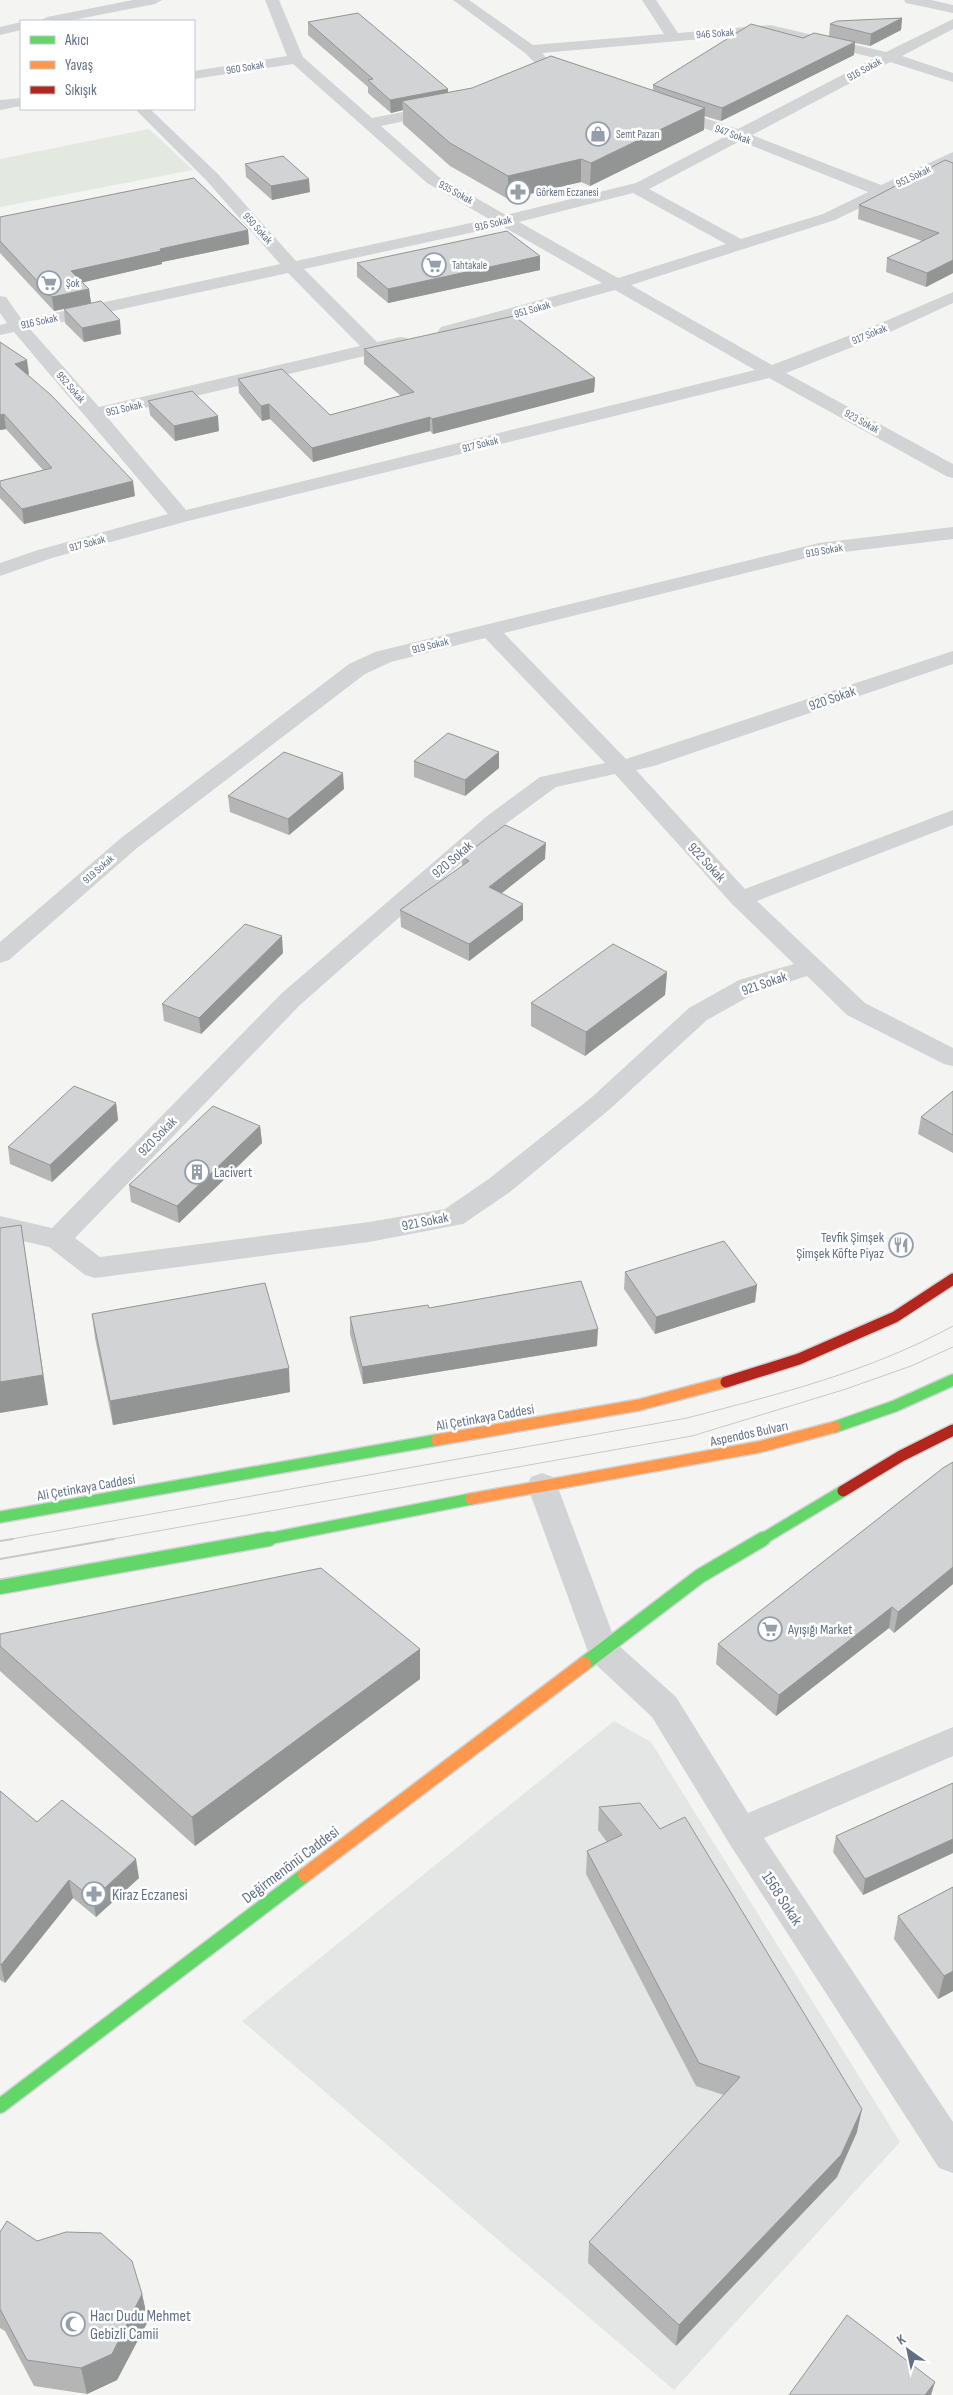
<svg xmlns="http://www.w3.org/2000/svg" width="953" height="2395" viewBox="0 0 953 2395" font-family="'Sofia Sans Condensed',sans-serif">
  <style>
    .built { fill: #e4e6e5 }
    .green { fill: #e3e8e1 }
    .lines { fill: none; stroke-linecap: round; stroke-linejoin: round }
    .fast-far1-casing { stroke: #d0d3d4; stroke-width: 14 }
    .fast-casing { stroke: #d0d3d4; stroke-width: 17 }
    .slow-far1-casing { stroke: #d0d3d4; stroke-width: 14 }
    .slow-casing { stroke: #d0d3d4; stroke-width: 17 }
    .jam-casing { stroke: #d0d3d4; stroke-width: 14 }
    .street { fill: #d2d3d4; fill-rule: evenodd }
    .fast-far1 { stroke: #63d668; stroke-width: 11 }
    .fast { stroke: #63d668; stroke-width: 14 }
    .slow-far1 { stroke: #ff974d; stroke-width: 11 }
    .slow { stroke: #ff974d; stroke-width: 14 }
    .jam { stroke: #b3261e; stroke-width: 11 }
    .tram-far1 { stroke: #c7c8c8; stroke-width: 1 }
    .tram { stroke: #c7c8c8; stroke-width: 2 }
    .wall { fill: #b5b5b6 }
    .shaded-wall { fill: #939494 }
    .building { fill: #d2d3d4; stroke: #939494 }
    .labels { text-anchor: middle; stroke-width: 5; stroke-linejoin: round; paint-order: stroke }
    .far-street-label { font-size: 11px; fill: #627086; stroke: #fff }
    .far-poi-label { font-size: 11px; fill: #627086; stroke: #fff; text-anchor: start }
    .street-label { font-size: 14px; fill: #627086; stroke: #fff }
    .poi-label { font-size: 14px; fill: #627086; stroke: #fff; text-anchor: start }
    .near-street-label { font-size: 16px; fill: #627086; stroke: #fff }
    .near-poi-label { font-size: 16px; fill: #627086; stroke: #fff; text-anchor: start }
  </style>
  <rect width="100%" height="100%" fill="#f4f5f3"/>
  <polygon class="built" points="614,1721 651,1742 900,2142 674,2390 242,2021"/>
  <polygon class="green" points="149,129 193,170 0,207 0,159"/>
  <g class="lines">
    <g class="fast-far1-casing">
      <g id="fast-far1">
        <polyline points="835,1427 895,1406 953,1380"/>
        <polyline points="0,1517 437,1440"/>
        <polyline points="262,1540 471,1499"/>
        <polyline points="761,1540 843,1491"/>
      </g>
    </g>
    <g class="fast-casing">
      <g id="fast">
        <polyline points="0,1587 269,1539"/>
        <polyline points="584,1664 700,1576 763,1539"/>
        <polyline points="0,2106 305,1875"/>
      </g>
    </g>
    <g class="slow-far1-casing">
      <g id="slow-far1">
        <polyline points="437,1440 639,1405 726,1382"/>
        <polyline points="471,1499 759,1447 835,1427"/>
      </g>
    </g>
    <g class="slow-casing">
      <polyline id="slow" points="305,1875 584,1664"/>
    </g>
    <g class="jam-casing">
      <g id="jam">
        <polyline points="726,1382 799,1359 895,1317 953,1279"/>
        <polyline points="843,1491 901,1456 953,1430"/>
      </g>
    </g>
    <g class="street">
      <polygon points="133,0 162,0 155,4 68,21 40,21 47,17"/>
      <path d="M 265,0 L 279,0 L 303,57 L 372,118 L 438,105 L 443,107 L 446,110 L 443,113 L 381,126 L 439,177 L 506,215 L 636,183 L 726,136 L 664,114 L 661,111 L 664,108 L 674,108 L 738,129 L 875,58 L 770,33 L 542,53 L 555,67 L 577,75 L 579,78 L 577,81 L 572,82 L 545,73 L 525,53 L 453,0 L 469,0 L 533,45 L 664,34 L 642,0 L 656,0 L 678,33 L 770,25 L 886,52 L 953,19 L 953,29 L 902,56 L 953,73 L 953,82 L 890,62 L 752,135 L 881,185 L 953,152 L 953,163 L 835,220 L 631,285 L 772,365 L 874,326 L 953,292 L 953,303 L 886,334 L 786,373 L 953,464 L 953,478 L 946,476 L 769,378 L 188,521 L 52,558 L 0,576 L 0,563 L 38,550 L 168,514 L 14,332 L 0,335 L 0,325 L 7,323 L 0,313 L 0,296 L 6,297 L 22,320 L 280,264 L 206,180 L 135,109 L 150,109 L 218,174 L 296,261 L 489,219 L 427,183 L 293,64 L 194,79 L 194,71 L 287,56 ZM 740,141 L 868,192 L 823,214 L 741,239 L 649,189 ZM 633,193 L 726,244 L 618,278 L 519,222 ZM 502,226 L 602,283 L 441,327 L 438,331 L 441,335 L 453,335 L 615,290 L 755,370 L 186,510 L 107,417 L 407,346 L 410,342 L 407,338 L 401,337 L 377,342 L 304,269 ZM 288,273 L 360,346 L 99,407 L 30,329 Z"/>
      <polygon points="904,0 931,0 953,5 953,13 906,3"/>
      <polygon points="21,22 21,30 0,35 0,27"/>
      <polygon points="21,98 21,106 0,110 0,100"/>
      <path d="M 953,527 L 953,539 L 819,555 L 504,633 L 626,759 L 953,651 L 953,664 L 654,766 L 636,770 L 745,889 L 953,810 L 953,825 L 757,901 L 865,1003 L 953,1048 L 953,1066 L 944,1064 L 847,1015 L 807,976 L 757,992 L 707,1020 L 610,1109 L 510,1192 L 463,1224 L 369,1242 L 95,1278 L 85,1275 L 49,1247 L 0,1236 L 0,1216 L 52,1228 L 282,993 L 487,816 L 540,777 L 605,763 L 485,638 L 391,662 L 365,674 L 137,848 L 9,960 L 0,963 L 0,942 L 121,838 L 349,664 L 375,652 L 819,543 ZM 615,774 L 732,904 L 794,964 L 739,980 L 689,1008 L 592,1097 L 490,1178 L 445,1209 L 369,1222 L 100,1257 L 75,1238 L 300,1005 L 503,826 L 556,787 Z"/>
      <polygon points="542,1473 553,1477 557,1485 616,1643 676,1697 748,1813 953,1727 953,1756 764,1838 953,2122 953,2173 939,2168 729,1843 652,1717 591,1660 527,1485 531,1477"/>
    </g>
    <use href="#fast-far1" class="fast-far1"/>
    <use href="#fast" class="fast"/>
    <use href="#slow-far1" class="slow-far1"/>
    <use href="#slow" class="slow"/>
    <use href="#jam" class="jam"/>
    <g class="tram-far1">
      <path d="M 6,1540 L 687,1418 C 779,1394 869,1372 953,1326"/>
      <polyline points="107,1540 692,1436 846,1389 911,1366 953,1347"/>
    </g>
    <g class="tram">
      <polyline points="0,1541 13,1539"/>
      <polyline points="0,1559 114,1539"/>
    </g>
  </g>
  <g class="wall">
    <polygon points="902,18 901,30 870,46 855,43 854,55 721,121 704,116 704,130 590,186 581,182 508,199 450,166 403,124 403,110 391,113 368,93 368,87 308,35 308,22 448,92 653,90 653,85 803,38 829,36 830,24"/>
    <polygon points="953,163 953,273 926,287 886,272 887,258 922,241 858,219 859,205"/>
    <polygon points="245,164 310,192 272,200 246,177"/>
    <polygon points="0,217 248,230 249,244 162,262 162,264 82,282 89,289 91,303 54,311 0,253"/>
    <polygon points="540,256 540,270 388,303 357,277 357,263"/>
    <polygon points="64,309 121,334 84,342 65,323"/>
    <polygon points="0,342 29,374 28,375 135,496 24,524 0,498 0,481 43,470 6,429 0,430"/>
    <polygon points="364,349 595,378 594,392 433,434 430,431 313,462 270,419 262,421 239,393 238,379 330,415 401,396 364,364"/>
    <polygon points="148,401 219,431 175,441 150,415"/>
    <polygon points="499,752 499,768 465,796 414,777 414,761"/>
    <polygon points="344,789 289,835 230,812 228,796"/>
    <polygon points="462,857 545,859 501,893 523,920 469,961 401,927 400,910 462,866"/>
    <polygon points="283,953 201,1034 164,1021 162,1004"/>
    <polygon points="667,972 665,995 585,1056 531,1026 531,1003"/>
    <polygon points="953,1091 953,1153 918,1134 921,1117"/>
    <polygon points="116,1103 118,1120 52,1182 10,1164 8,1147"/>
    <polygon points="260,1126 262,1143 179,1223 131,1202 129,1185"/>
    <polygon points="625,1272 757,1285 755,1302 655,1334 624,1289"/>
    <polygon points="429,1308 597,1346 363,1384 350,1334 350,1317"/>
    <polygon points="92,1314 290,1392 113,1425 95,1338"/>
    <polygon points="953,1462 953,1584 894,1633 889,1628 776,1716 716,1664 718,1644"/>
    <polygon points="0,1634 420,1649 420,1679 195,1846 0,1671"/>
    <polygon points="953,1783 953,1853 863,1895 833,1852 836,1836"/>
    <polygon points="0,1791 37,1822 139,1878 96,1917 73,1898 5,1983 0,1980"/>
    <polygon points="599,1807 857,2132 837,2177 676,2346 588,2263 589,2242 724,2095 696,2086 586,1874 587,1851 607,1842 598,1830"/>
    <polygon points="953,1887 953,1991 938,1999 894,1939 898,1916"/>
    <polygon points="0,2232 37,2241 142,2294 148,2321 117,2380 87,2394 34,2386 5,2331 0,2328"/>
  </g>
  <g class="shaded-wall">
    <polygon points="902,18 901,30 870,46 871,34"/>
    <polygon points="855,42 854,55 721,121 722,108"/>
    <polygon points="448,89 448,102 402,101 403,110 391,113 390,100"/>
    <polygon points="705,108 704,130 590,186 591,163"/>
    <polygon points="581,159 581,182 508,199 508,176"/>
    <polygon points="309,179 310,192 272,200 271,186"/>
    <polygon points="248,230 249,244 162,262 162,264 72,285 71,271 160,249"/>
    <polygon points="540,256 540,270 388,303 388,289"/>
    <polygon points="953,260 953,273 926,287 927,273"/>
    <polygon points="89,289 91,303 54,311 52,297"/>
    <polygon points="120,320 121,334 84,342 82,328"/>
    <polygon points="27,360 29,374 17,378 15,364"/>
    <polygon points="595,378 594,392 433,434 432,419"/>
    <polygon points="269,404 270,419 262,421 261,406"/>
    <polygon points="4,414 6,429 0,430 0,415"/>
    <polygon points="218,416 219,431 175,441 174,426"/>
    <polygon points="430,417 430,431 313,462 312,448"/>
    <polygon points="133,481 135,496 24,524 22,509"/>
    <polygon points="499,752 499,768 465,796 465,780"/>
    <polygon points="343,773 344,789 289,835 288,819"/>
    <polygon points="546,843 545,859 488,904 489,887"/>
    <polygon points="523,904 523,920 469,961 469,944"/>
    <polygon points="282,936 283,953 201,1034 199,1018"/>
    <polygon points="667,972 665,995 585,1056 586,1032"/>
    <polygon points="116,1103 118,1120 52,1182 50,1165"/>
    <polygon points="260,1126 262,1143 179,1223 177,1206"/>
    <polygon points="21,1225 48,1405 0,1413 0,1382"/>
    <polygon points="757,1285 755,1302 655,1334 656,1317"/>
    <polygon points="598,1329 597,1346 363,1384 362,1367"/>
    <polygon points="289,1368 290,1392 113,1425 110,1401"/>
    <polygon points="953,1567 953,1584 894,1633 898,1612"/>
    <polygon points="892,1607 889,1628 776,1716 779,1695"/>
    <polygon points="420,1649 420,1679 195,1846 192,1817"/>
    <polygon points="953,1839 953,1853 863,1895 865,1879"/>
    <polygon points="136,1859 139,1878 96,1917 93,1899"/>
    <polygon points="69,1880 73,1898 5,1983 1,1965"/>
    <polygon points="953,1971 953,1991 938,1999 944,1976"/>
    <polygon points="862,2109 857,2132 837,2177 676,2346 679,2325"/>
    <polygon points="142,2294 148,2321 117,2380 87,2394 81,2368"/>
    <polygon points="935,2382 931,2395 925,2395"/>
  </g>
  <g class="building">
    <polygon points="358,13 448,89 390,100 368,80 373,79 308,22"/>
    <polygon points="902,18 871,34 830,24 837,21"/>
    <polygon points="751,24 803,38 814,33 855,42 722,108 653,85"/>
    <polygon points="551,56 705,108 591,163 581,159 508,176 450,143 402,101 472,88"/>
    <polygon points="283,156 309,179 271,186 245,164"/>
    <polygon points="945,160 953,163 953,260 927,273 887,258 939,233 859,205"/>
    <polygon points="194,178 248,230 160,249 161,251 71,271 89,289 52,297 0,241 0,217"/>
    <polygon points="507,231 540,256 388,289 357,263"/>
    <polygon points="101,301 120,320 82,328 64,309"/>
    <polygon points="514,316 595,378 432,419 430,417 312,448 269,404 261,406 238,379 282,369 330,415 414,392 364,349"/>
    <polygon points="0,342 27,360 15,364 51,395 133,481 22,509 0,486 0,481 52,468 4,414 0,415"/>
    <polygon points="192,391 218,416 174,426 148,401"/>
    <polygon points="448,733 499,752 465,780 414,761"/>
    <polygon points="284,752 343,773 288,819 228,796"/>
    <polygon points="505,825 546,843 489,887 523,904 469,944 400,910 469,861 462,857"/>
    <polygon points="245,924 282,936 199,1018 162,1004"/>
    <polygon points="613,944 667,972 586,1032 531,1003"/>
    <polygon points="74,1086 116,1103 50,1165 8,1147"/>
    <polygon points="953,1091 953,1135 921,1117"/>
    <polygon points="213,1106 260,1126 177,1206 129,1185"/>
    <polygon points="21,1225 43,1375 0,1382 0,1228"/>
    <polygon points="724,1241 757,1285 656,1317 625,1272"/>
    <polygon points="581,1281 598,1329 362,1367 350,1317 428,1305 429,1308"/>
    <polygon points="265,1283 289,1368 110,1401 92,1314"/>
    <polygon points="953,1462 953,1567 898,1612 892,1607 779,1695 718,1644 943,1468"/>
    <polygon points="321,1568 420,1649 192,1817 0,1646 0,1634"/>
    <polygon points="953,1783 953,1839 865,1879 836,1836"/>
    <polygon points="0,1791 37,1822 62,1800 136,1859 93,1899 69,1880 1,1965 0,1964"/>
    <polygon points="640,1803 660,1829 685,1817 862,2109 841,2155 679,2325 589,2242 740,2077 699,2063 587,1851 622,1835 599,1807"/>
    <polygon points="953,1887 953,1971 944,1976 898,1916"/>
    <polygon points="7,2221 37,2241 66,2232 101,2233 132,2261 142,2294 112,2354 81,2368 27,2360 0,2309 0,2232"/>
    <polygon points="847,2315 935,2382 925,2395 789,2395"/>
  </g>
  <defs>
    <g id="shop-ring" transform="scale(1.25)"><circle r="9.5" fill="#fff" stroke="#959fac" stroke-width="1.5"/><path d="M-5-2.5h2.3a2.7 3.5 0 0 1 5.4 0H5L5.5 6h-11ZM-1.5-2.5h3a1.5 2.3 0 0 0-3 0Z" fill="#959fac"/></g>
    <g id="pharmacy-ring" transform="scale(1.25)"><circle r="9.5" fill="#fff" stroke="#959fac" stroke-width="1.5"/><path d="M-2-6h4v4h4v4h-4v4h-4v-4h-4v-4h4Z" fill="#959fac"/></g>
    <g id="supermarket-ring" transform="scale(1.25)"><circle r="9.5" fill="#fff" stroke="#959fac" stroke-width="1.5"/><path d="M-6-5.5h2.5l.6 2H6L4.5 2H-2.5L-4.4-4H-6ZM-1.5 3.2a1.3 1.3 0 1 0 .1 0ZM3 3.2a1.3 1.3 0 1 0 .1 0Z" fill="#959fac"/></g>
    <g id="building-ring" transform="scale(1.25)"><circle r="9.5" fill="#fff" stroke="#959fac" stroke-width="1.5"/><path d="M-4-6H4V6H1V3H-1V6H-4ZM-2.5-4.3h1.7v1.8h-1.7ZM.8-4.3h1.7v1.8H.8ZM-2.5-1h1.7V.8h-1.7ZM.8-1h1.7V.8H.8Z" fill="#959fac"/></g>
    <g id="restaurant-ring" transform="scale(1.25)"><circle r="9.5" fill="#fff" stroke="#959fac" stroke-width="1.5"/><path d="M-5-6h1v4h1v-4h1v4h1v-4h1v5L-1.5 .5V6h-2V.5L-5-1ZM5-6V6H3V1.5H1.5Q1.5-4 5-6Z" fill="#959fac"/></g>
    <g id="mosque-ring" transform="scale(1.25)"><circle r="9.5" fill="#fff" stroke="#959fac" stroke-width="1.5"/><path d="M3.5-4.9A6 6 0 1 0 3.5 4.9A5 5 0 1 1 3.5-4.9Z" fill="#959fac"/></g>
  </defs>
  <g fill-rule="evenodd">
    <use href="#shop-ring" x="598" y="134"/>
    <use href="#pharmacy-ring" x="518" y="192"/>
    <use href="#supermarket-ring" x="434" y="265"/>
    <use href="#supermarket-ring" x="49" y="283"/>
    <use href="#building-ring" x="197" y="1172"/>
    <use href="#restaurant-ring" x="901" y="1245"/>
    <use href="#supermarket-ring" x="770" y="1629"/>
    <use href="#pharmacy-ring" x="94" y="1894"/>
    <use href="#mosque-ring" x="73" y="2324"/>
  </g>
  <g class="labels">
    <g class="far-street-label">
      <text transform="translate(715 33) rotate(-4)" y="4">946 Sokak</text>
      <text transform="translate(245 67) rotate(-9)" y="4">960 Sokak</text>
      <text transform="translate(864 69) rotate(-28)" y="4">916 Sokak</text>
      <text transform="translate(733 134) rotate(20)" y="4">947 Sokak</text>
      <text transform="translate(913 176) rotate(-25)" y="4">951 Sokak</text>
      <text transform="translate(456 192) rotate(29)" y="4">935 Sokak</text>
      <text transform="translate(493 223) rotate(-13)" y="4">916 Sokak</text>
      <text transform="translate(258 228) rotate(48)" y="4">950 Sokak</text>
      <text transform="translate(532 309) rotate(-16)" y="4">951 Sokak</text>
      <text transform="translate(39 321) rotate(-12)" y="4">916 Sokak</text>
      <text transform="translate(869 334) rotate(-22)" y="4">917 Sokak</text>
      <text transform="translate(71 387) rotate(49)" y="4">952 Sokak</text>
      <text transform="translate(124 408) rotate(-13)" y="4">951 Sokak</text>
      <text transform="translate(862 421) rotate(29)" y="4">923 Sokak</text>
      <text transform="translate(480 444) rotate(-14)" y="4">917 Sokak</text>
      <text transform="translate(87 543) rotate(-15)" y="4">917 Sokak</text>
      <text transform="translate(824 550) rotate(-10)" y="4">919 Sokak</text>
      <text transform="translate(430 645) rotate(-14)" y="4">919 Sokak</text>
      <text transform="translate(98 869) rotate(-41)" y="4">919 Sokak</text>
    </g>
    <g class="far-poi-label">
      <text x="616" y="138">Semt Pazarı</text>
      <text x="536" y="196">Görkem Eczanesi</text>
      <text x="452" y="269">Tahtakale</text>
      <text x="66" y="287">Şok</text>
    </g>
    <g class="street-label">
      <text transform="translate(832 698) rotate(-19)" y="5">920 Sokak</text>
      <text transform="translate(452 859) rotate(-41)" y="5">920 Sokak</text>
      <text transform="translate(707 862) rotate(47)" y="5">922 Sokak</text>
      <text transform="translate(764 983) rotate(-19)" y="5">921 Sokak</text>
      <text transform="translate(157 1136) rotate(-46)" y="5">920 Sokak</text>
      <text transform="translate(425 1221) rotate(-11)" y="5">921 Sokak</text>
      <text transform="translate(485 1417) rotate(-10)" y="5">Ali Çetinkaya Caddesi</text>
      <text transform="translate(749 1433) rotate(-12)" y="5">Aspendos Bulvarı</text>
      <text transform="translate(86 1487) rotate(-10)" y="5">Ali Çetinkaya Caddesi</text>
    </g>
    <g class="poi-label">
      <text x="214" y="1177">Lacivert</text>
      <text x="884" y="1242" text-anchor="end">Tevfik Şimşek<tspan x="884" dy="16">Şimşek Köfte Piyaz</tspan></text>
      <text x="788" y="1634">Ayışığı Market</text>
    </g>
    <g class="near-street-label">
      <text transform="translate(290 1864) rotate(-37)" y="6">Değirmenönü Caddesi</text>
      <text transform="translate(783 1898) rotate(57)" y="6">1568 Sokak</text>
    </g>
    <g class="near-poi-label">
      <text x="112" y="1900">Kiraz Eczanesi</text>
      <text x="90" y="2321">Hacı Dudu Mehmet<tspan x="90" dy="18">Gebizli Camii</tspan></text>
    </g>
  </g>
  <rect x="20" y="20" width="175" height="90" fill="#ffffff" stroke="#c0c6cf"/>
  <rect x="30" y="36" width="25" height="8" fill="#63d668" stroke="#c0c6cf"/>
  <text x="65" y="45" font-size="15" fill="#627086">Akıcı</text>
  <rect x="30" y="61" width="25" height="8" fill="#ff974d" stroke="#c0c6cf"/>
  <text x="65" y="70" font-size="15" fill="#627086">Yavaş</text>
  <rect x="30" y="86" width="25" height="8" fill="#b3261e" stroke="#c0c6cf"/>
  <text x="65" y="95" font-size="15" fill="#627086">Sıkışık</text>
  <g transform="translate(908 2350) rotate(327)" stroke="#ffffff" stroke-width="4" paint-order="stroke">
  <path d="M0-4L9 19L0 12L-9 19Z" fill="#627086"/>
  <text y="-8" font-size="14" font-weight="bold" text-anchor="middle" fill="#627086">K</text>
  </g>
</svg>
